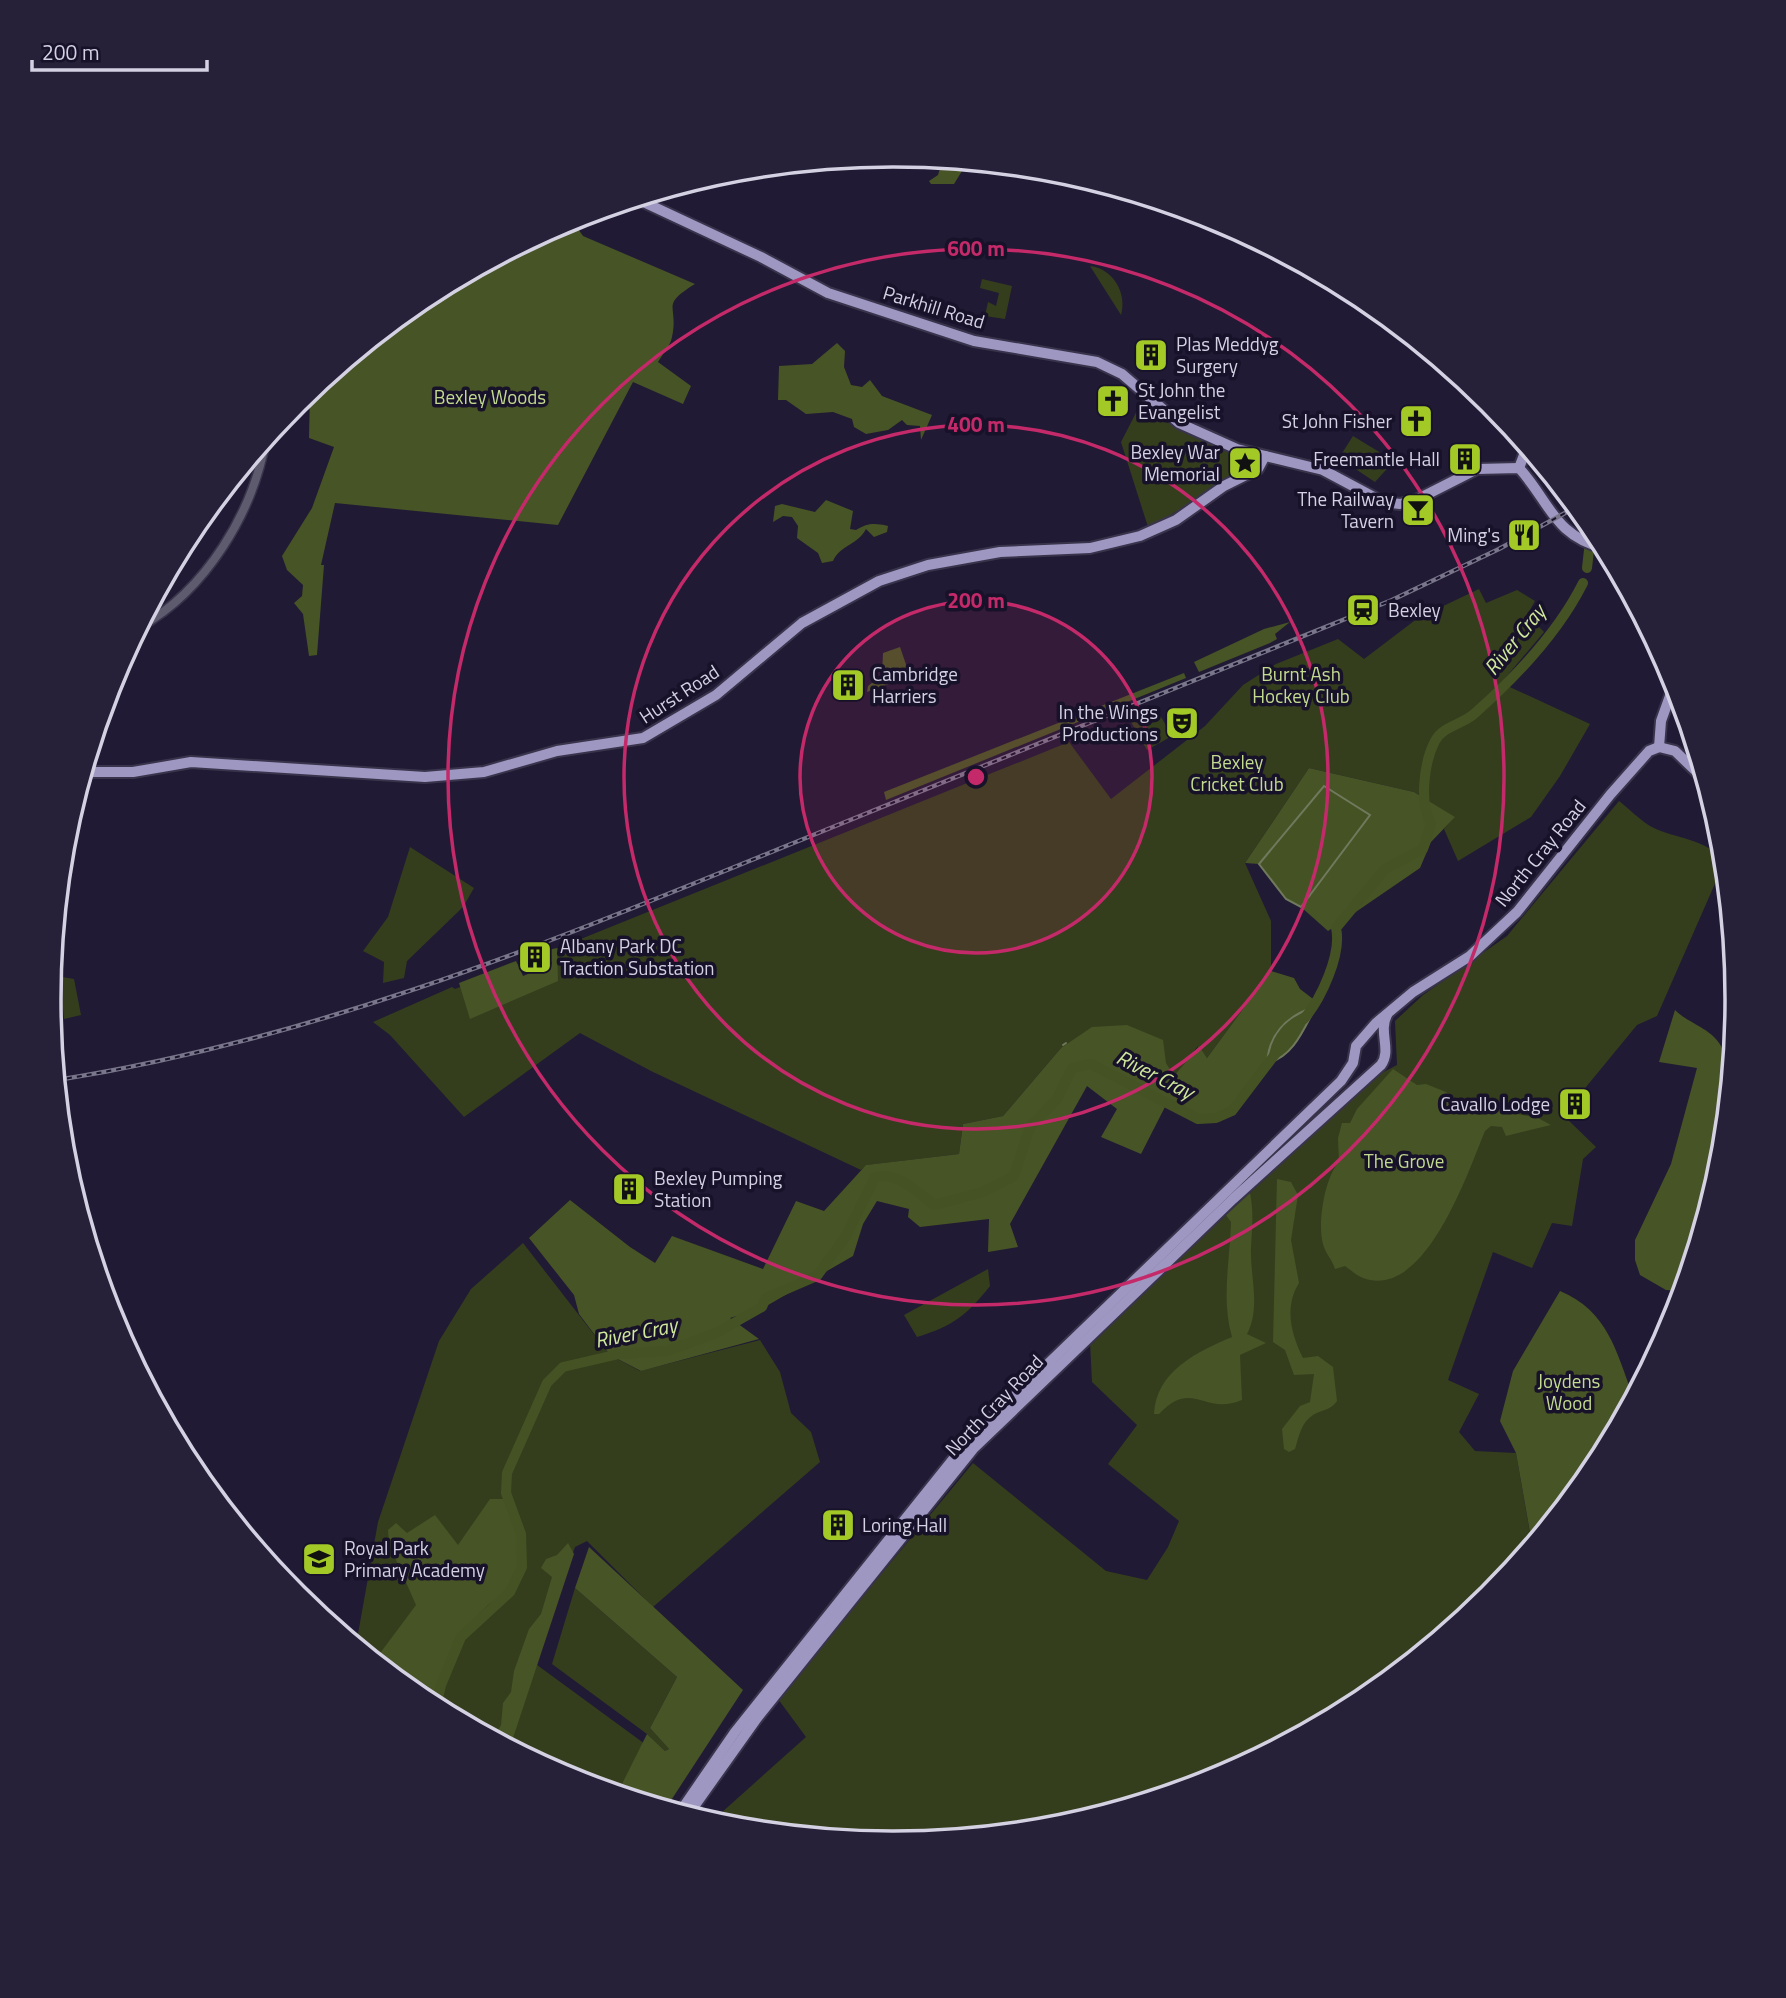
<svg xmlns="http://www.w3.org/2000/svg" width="1786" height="1998" viewBox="0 0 1786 1998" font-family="'Titillium Web',sans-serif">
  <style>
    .green { fill: #343e1d }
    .forest { fill: #475425 }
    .water { fill: #455324; stroke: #70795d; stroke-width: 2 }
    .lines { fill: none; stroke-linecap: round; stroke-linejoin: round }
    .stream { stroke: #70795d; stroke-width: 2 }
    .river { stroke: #455324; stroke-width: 10 }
    .minor-casing { stroke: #39344c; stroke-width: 11 }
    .major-casing { stroke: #39344c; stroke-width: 14 }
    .minor { stroke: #5e5b6f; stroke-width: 8 }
    .major { stroke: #9e97c1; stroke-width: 10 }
    .rail-casing { stroke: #79758b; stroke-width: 4.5 }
    .rail { stroke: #17112a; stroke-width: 2; stroke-dasharray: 5; stroke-linecap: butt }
    .ring { fill: none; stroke: #c42a69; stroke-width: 3.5 }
    .labels { text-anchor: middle; stroke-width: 7; stroke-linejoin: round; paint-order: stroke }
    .street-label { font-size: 19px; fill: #d4d1e3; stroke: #17112a }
    .poi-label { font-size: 19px; fill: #d4d1e3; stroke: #17112a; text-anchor: start }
    .park-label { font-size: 19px; fill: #c3db8f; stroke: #17112a }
    .water-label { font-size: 21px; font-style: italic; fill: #d0e89c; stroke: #17112a }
    .rim { fill: none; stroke: #d4d1e3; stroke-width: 3.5 }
    .centre { fill: #c42a69; stroke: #17112a; stroke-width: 3.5 }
    .ring-label { font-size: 21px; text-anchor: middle; font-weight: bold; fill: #c42a69; stroke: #17112a; stroke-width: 7; stroke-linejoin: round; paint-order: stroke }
  </style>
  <rect width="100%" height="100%" fill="#201a34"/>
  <g class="green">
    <path d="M 1090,266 C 1114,269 1127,294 1121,315 Z"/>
    <polygon points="982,279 1012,286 1005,319 985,316 988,302 996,306 999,293 980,288"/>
    <path d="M 1142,401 L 1176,429 L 1242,457 L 1239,462 L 1243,469 C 1210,486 1183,511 1148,527 L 1121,442 Z"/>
    <polygon points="1353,436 1394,461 1375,482 1339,458"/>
    <polygon points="1479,589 1486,603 1517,590 1535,601 1527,615 1544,632 1501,683 1590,724 1560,776 1531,817 1458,861 1444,829 1454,817 1414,792 1309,768 1245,863 1271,921 1271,971 1207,1058 1198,1046 1174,1077 1165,1063 1061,1048 1003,1116 963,1124 959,1154 867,1165 861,1170 651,1071 580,1033 464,1117 390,1035 373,1022 452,987 455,989 518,964 525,983 557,970 556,949 1069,742 1111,799 1205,726 1243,685 1276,664 1338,639 1364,659 1418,618"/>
    <polygon points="1156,708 1172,736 1147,750 1131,722"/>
    <path d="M 1619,801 C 1629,809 1639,819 1650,826 C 1672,839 1710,838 1724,863 L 1657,1016 L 1637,1025 L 1563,1115 L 1596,1147 L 1583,1159 L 1572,1226 L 1552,1223 L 1532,1268 L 1493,1252 L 1449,1377 L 1448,1380 L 1479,1394 L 1459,1432 L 1475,1451 L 1516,1453 L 1532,1545 L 1490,1596 L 1362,1701 L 1216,1779 L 1057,1827 L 893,1843 L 728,1827 L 711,1822 L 806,1737 L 778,1699 L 973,1463 L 1106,1571 L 1147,1580 L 1168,1547 L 1179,1521 L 1108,1464 L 1137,1425 L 1092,1382 L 1090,1342 L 1374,1077 L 1397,1065 L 1395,1021 L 1423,995 L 1507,936 Z"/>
    <polygon points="410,847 474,888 463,907 407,961 404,978 383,983 384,962 363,951 388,917"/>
    <polygon points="51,975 74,979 81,1015 64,1019 63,1009 58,1008 62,1002 54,997 59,992 50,990"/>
    <polygon points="523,1243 610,1355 640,1371 760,1340 780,1372 791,1413 811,1432 820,1462 653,1607 587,1541 575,1547 533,1662 660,1755 628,1796 570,1779 424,1701 356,1645 378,1522 439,1341 471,1289"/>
    <path d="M 988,1269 L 990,1286 C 967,1315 953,1326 917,1337 L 904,1315 Z"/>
    <polygon points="575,1588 677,1677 650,1728 669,1749 665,1751 647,1734 552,1664"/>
  </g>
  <g class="forest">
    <polygon points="947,160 962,163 962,171 954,184 931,184 929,181 938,175 941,165"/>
    <path d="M 571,219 L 583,236 L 695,284 C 659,306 679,305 672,337 C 671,345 662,355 658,362 L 691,386 L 683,404 L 633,382 L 558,525 L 335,503 L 321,565 L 324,565 L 317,655 L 309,656 L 303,614 L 294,603 L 302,596 L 303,585 L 287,570 L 282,556 L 312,508 L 334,447 L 309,438 L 310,391 L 424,297 Z"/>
    <polygon points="837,343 845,351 844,367 851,385 862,387 870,380 882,396 932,415 921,440 920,426 907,425 902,420 888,430 866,434 854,427 852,419 833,412 806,414 786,400 778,400 779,366 812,364"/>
    <path d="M 826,500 L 853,511 L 850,529 L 856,530 C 868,523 874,523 888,526 L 887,532 L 874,537 L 866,529 C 858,545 840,545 833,561 L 822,563 L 818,553 L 797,538 L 798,526 L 792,517 L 783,516 L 773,522 L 775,506 L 782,504 L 815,512 Z"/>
    <polygon points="1290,622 1275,634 1277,639 1270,643 1199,672 1194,662 1264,629"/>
    <polygon points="900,647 910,676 867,692 868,686 882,675 883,653"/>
    <polygon points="1184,673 1186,678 886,800 884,792"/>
    <polygon points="1309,768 1414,792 1455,817 1431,842 1420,868 1328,931 1301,907 1370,815 1324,786 1259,864 1245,863"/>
    <polygon points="557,948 558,981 470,1019 459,983 516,961 523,976 552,964 547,950"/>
    <path d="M 1271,971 L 1294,978 L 1300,989 L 1317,1002 L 1232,1111 C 1202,1124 1194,1117 1167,1103 L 1141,1154 L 1101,1137 L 1117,1109 L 1087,1086 L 1010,1224 L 1018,1247 L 988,1252 L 989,1219 L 920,1227 L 908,1217 L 909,1209 L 877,1201 L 863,1224 L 853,1256 L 742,1320 L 743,1314 L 730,1318 L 759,1339 L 641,1371 L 610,1355 L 579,1314 L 574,1295 L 529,1238 L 570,1200 L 630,1247 L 655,1263 L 672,1236 L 763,1269 L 796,1201 L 824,1211 L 866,1165 L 959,1154 L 963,1124 L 1003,1116 L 1061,1048 L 1092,1027 L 1127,1025 L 1163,1040 L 1166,1063 L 1174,1076 L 1199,1046 L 1207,1058 Z"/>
    <path d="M 1675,1010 C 1689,1024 1711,1028 1721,1046 C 1748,1100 1700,1233 1682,1291 L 1666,1290 L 1640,1275 L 1635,1260 L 1635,1240 L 1671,1164 L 1697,1068 L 1659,1062 Z"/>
    <path d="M 1393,1069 L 1417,1085 L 1426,1084 L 1446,1092 L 1457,1102 L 1538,1118 L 1551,1125 L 1506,1136 L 1502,1127 L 1491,1126 L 1485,1131 C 1468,1172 1425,1301 1363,1278 C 1357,1276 1351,1270 1345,1266 L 1335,1269 C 1332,1259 1325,1253 1323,1244 C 1317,1224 1325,1176 1339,1162 L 1338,1138 L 1342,1123 L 1350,1123 L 1357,1109 Z"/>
    <path d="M 1277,1179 L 1291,1182 L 1298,1195 L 1291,1240 L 1299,1283 C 1284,1307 1291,1334 1303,1358 L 1318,1356 L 1333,1367 L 1337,1401 C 1330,1411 1323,1409 1313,1415 C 1301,1423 1299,1436 1295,1449 L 1289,1452 L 1284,1449 L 1282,1429 L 1300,1406 L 1310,1402 L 1314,1374 L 1294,1375 L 1285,1350 L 1273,1342 Z"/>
    <path d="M 1250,1193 C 1254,1213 1252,1228 1251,1248 C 1250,1278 1261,1307 1247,1334 L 1266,1343 L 1240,1355 L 1242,1400 C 1203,1416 1193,1378 1159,1414 L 1154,1414 C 1156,1371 1197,1352 1232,1337 C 1221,1300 1230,1260 1231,1222 L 1226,1215 Z"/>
    <path d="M 1560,1291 C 1608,1311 1616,1351 1633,1396 L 1595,1468 L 1532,1544 L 1516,1453 L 1500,1421 L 1513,1371 Z"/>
    <polygon points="490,1499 504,1499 519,1532 520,1563 504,1594 488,1605 461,1632 434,1706 375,1660 416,1605 389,1544 388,1530 396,1523 407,1533 435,1515 458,1545"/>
    <polygon points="568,1543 574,1554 510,1747 494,1738 501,1725 503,1703 511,1692 514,1671 529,1629 541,1614 552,1577 541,1568 546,1559 557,1555"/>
    <polygon points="589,1547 743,1690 666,1808 643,1801 622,1784 647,1734 665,1751 669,1749 650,1728 677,1677 575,1588"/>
  </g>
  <g class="water">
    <polygon points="1324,786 1370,815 1301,907 1286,899 1259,864"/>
    <path d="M 1311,1008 L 1314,1010 C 1303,1031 1292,1058 1267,1063 C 1269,1035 1284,1018 1311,1008 Z"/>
  </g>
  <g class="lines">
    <polyline class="stream" points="1063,1045 1066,1043"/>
    <g class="river">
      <polyline points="1592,539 1595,531"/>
      <polyline points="1587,568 1589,550"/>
      <path d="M 1304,1019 C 1321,999 1342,954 1336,928 L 1385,869 L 1423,849 L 1431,824 C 1419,803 1424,762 1435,741 C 1443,726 1463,724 1474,714 C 1516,677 1558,633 1583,583"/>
      <path d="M 436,1707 L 441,1685 L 461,1637 L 510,1592 L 522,1567 L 521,1534 L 506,1493 L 507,1473 L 547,1383 L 563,1367 L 619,1354 L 667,1351 L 716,1333 L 762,1307 L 766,1298 L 817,1276 L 846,1236 L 875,1177 C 899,1172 916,1191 934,1205 L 983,1192 L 1014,1176 L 1030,1127 L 1057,1099 L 1072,1068 L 1091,1064 L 1198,1119 L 1216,1118 L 1232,1111 L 1276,1053"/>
    </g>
    <g class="minor-casing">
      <path id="minor" d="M 140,627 C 206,590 253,513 266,439"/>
    </g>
    <g class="major-casing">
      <g id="major">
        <path d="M 637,199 L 761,257 L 828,293 L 974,341 L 1097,362 L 1122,374 L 1179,423 L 1237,449 L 1323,470 L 1383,502 L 1400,504 L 1416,500 L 1477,469 L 1519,468 C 1550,502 1554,536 1604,548"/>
        <polyline points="1519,468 1527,447"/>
        <polyline points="1659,747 1661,721 1675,682"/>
        <polyline points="1659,747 1675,751 1704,779"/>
        <polyline points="84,772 133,772 191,762 425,777 484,772 557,751 643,738 716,695 802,623 879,581 928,565 1000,552 1090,548 1140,536 1176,520 1224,486 1258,469 1265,456"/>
        <polyline points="680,1812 735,1732 966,1443 1341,1081 1353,1063 1356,1046 1376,1023 1413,992 1470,956 1517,912 1610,795 1649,751 1659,747"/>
        <path d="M 688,1815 L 757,1718 L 973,1449 L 1233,1199 L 1381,1065 C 1392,1050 1378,1032 1387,1015"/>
      </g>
    </g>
    <use href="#minor" class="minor"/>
    <use href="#major" class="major"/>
    <g class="rail-casing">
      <path id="rail" d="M 57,1080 C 322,1038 550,942 796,842 C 995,761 1194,681 1392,600 L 1499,549 L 1576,507"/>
    </g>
    <use href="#rail" class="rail"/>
  </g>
  <circle cx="976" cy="777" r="176" fill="#c42a69" fill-opacity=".12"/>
  <g class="ring">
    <circle cx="976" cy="777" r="176"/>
    <circle cx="976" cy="777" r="352"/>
    <circle cx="976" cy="777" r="528"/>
  </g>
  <defs>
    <g id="building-square" transform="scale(1.75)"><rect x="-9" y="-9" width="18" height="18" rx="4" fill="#a3c927" stroke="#17112a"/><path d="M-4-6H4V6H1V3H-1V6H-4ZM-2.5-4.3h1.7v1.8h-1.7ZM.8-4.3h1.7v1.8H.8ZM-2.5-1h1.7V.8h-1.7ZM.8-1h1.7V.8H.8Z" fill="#111"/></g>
    <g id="church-square" transform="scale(1.75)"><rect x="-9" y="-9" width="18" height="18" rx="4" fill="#a3c927" stroke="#17112a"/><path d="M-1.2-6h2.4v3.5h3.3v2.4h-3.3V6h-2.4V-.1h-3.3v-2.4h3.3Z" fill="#111"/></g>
    <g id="sight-square" transform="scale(1.75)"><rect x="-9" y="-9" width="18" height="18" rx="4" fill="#a3c927" stroke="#17112a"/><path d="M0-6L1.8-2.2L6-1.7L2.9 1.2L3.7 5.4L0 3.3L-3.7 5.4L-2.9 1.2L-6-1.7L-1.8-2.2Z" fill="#111"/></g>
    <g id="bar-square" transform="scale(1.75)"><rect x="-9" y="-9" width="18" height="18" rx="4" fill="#a3c927" stroke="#17112a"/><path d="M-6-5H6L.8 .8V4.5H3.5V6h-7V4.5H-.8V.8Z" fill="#111"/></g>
    <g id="restaurant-square" transform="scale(1.75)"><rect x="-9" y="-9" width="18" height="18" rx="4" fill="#a3c927" stroke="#17112a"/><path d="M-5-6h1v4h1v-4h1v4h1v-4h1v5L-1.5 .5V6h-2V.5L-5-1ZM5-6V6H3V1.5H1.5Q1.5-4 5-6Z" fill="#111"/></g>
    <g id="station-square" transform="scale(1.75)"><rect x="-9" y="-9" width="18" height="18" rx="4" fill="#a3c927" stroke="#17112a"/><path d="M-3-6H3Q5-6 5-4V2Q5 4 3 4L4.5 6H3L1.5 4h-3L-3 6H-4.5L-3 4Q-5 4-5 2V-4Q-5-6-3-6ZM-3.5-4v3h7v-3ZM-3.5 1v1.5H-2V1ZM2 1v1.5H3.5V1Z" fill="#111"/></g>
    <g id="theatre-square" transform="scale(1.75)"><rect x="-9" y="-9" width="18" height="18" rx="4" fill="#a3c927" stroke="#17112a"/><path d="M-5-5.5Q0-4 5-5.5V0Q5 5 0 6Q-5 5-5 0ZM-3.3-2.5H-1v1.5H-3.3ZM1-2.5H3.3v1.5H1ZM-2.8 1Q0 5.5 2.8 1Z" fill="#111"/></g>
    <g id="school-square" transform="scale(1.75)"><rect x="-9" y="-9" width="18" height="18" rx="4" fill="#a3c927" stroke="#17112a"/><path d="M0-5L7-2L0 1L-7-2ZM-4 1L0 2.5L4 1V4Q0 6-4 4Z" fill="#111"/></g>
  </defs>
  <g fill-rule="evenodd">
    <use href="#building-square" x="1151" y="355"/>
    <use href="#church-square" x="1113" y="401"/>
    <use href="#church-square" x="1416" y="421"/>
    <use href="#building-square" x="1465" y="459"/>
    <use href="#sight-square" x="1245" y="463"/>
    <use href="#bar-square" x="1418" y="510"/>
    <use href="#restaurant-square" x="1524" y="535"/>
    <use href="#station-square" x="1363" y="610"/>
    <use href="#building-square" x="848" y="685"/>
    <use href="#theatre-square" x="1182" y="723"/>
    <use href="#building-square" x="535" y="957"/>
    <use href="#building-square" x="1575" y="1104"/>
    <use href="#building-square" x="629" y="1189"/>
    <use href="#building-square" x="838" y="1525"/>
    <use href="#school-square" x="319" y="1559"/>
  </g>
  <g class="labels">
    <g class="street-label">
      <text transform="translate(934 307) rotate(17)" y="7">Parkhill Road</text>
      <text transform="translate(679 694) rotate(-33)" y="7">Hurst Road</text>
      <text transform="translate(1540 853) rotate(-51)" y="7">North Cray Road</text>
      <text transform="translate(994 1405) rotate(-46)" y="7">North Cray Road</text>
    </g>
    <g class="poi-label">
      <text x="1176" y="351">Plas Meddyg<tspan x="1176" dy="22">Surgery</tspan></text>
      <text x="1138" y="397">St John the<tspan x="1138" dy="22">Evangelist</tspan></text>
      <text x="1392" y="428" text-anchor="end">St John Fisher</text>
      <text x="1220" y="459" text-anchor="end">Bexley War<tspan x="1220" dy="22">Memorial</tspan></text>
      <text x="1440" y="466" text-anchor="end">Freemantle Hall</text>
      <text x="1394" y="506" text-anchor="end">The Railway<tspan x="1394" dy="22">Tavern</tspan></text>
      <text x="1500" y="542" text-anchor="end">Ming's</text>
      <text x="1388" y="617">Bexley</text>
      <text x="872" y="681">Cambridge<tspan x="872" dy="22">Harriers</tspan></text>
      <text x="1158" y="719" text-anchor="end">In the Wings<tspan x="1158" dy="22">Productions</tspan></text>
      <text x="560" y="953">Albany Park DC<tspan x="560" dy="22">Traction Substation</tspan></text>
      <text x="1550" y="1111" text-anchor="end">Cavallo Lodge</text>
      <text x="654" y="1185">Bexley Pumping<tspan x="654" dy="22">Station</tspan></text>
      <text x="862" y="1532">Loring Hall</text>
      <text x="344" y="1555">Royal Park<tspan x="344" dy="22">Primary Academy</tspan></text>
    </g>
    <g class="park-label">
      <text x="490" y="404">Bexley Woods</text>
      <text x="1301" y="681">Burnt Ash<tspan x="1301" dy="22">Hockey Club</tspan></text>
      <text x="1237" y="769">Bexley<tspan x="1237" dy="22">Cricket Club</tspan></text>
      <text x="1404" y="1168">The Grove</text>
      <text x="1569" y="1388">Joydens<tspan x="1569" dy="22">Wood</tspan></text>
    </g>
    <g class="water-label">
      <text transform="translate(1515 640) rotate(-51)" y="7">River Cray</text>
      <text transform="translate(1155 1075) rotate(27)" y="7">River Cray</text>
      <text transform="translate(636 1333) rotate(-11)" y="7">River Cray</text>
    </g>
  </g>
  <path d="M0 0H1786V1998H0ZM61 999a832 832 0 1 1 1664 0a832 832 0 1 1-1664 0Z" fill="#262039" fill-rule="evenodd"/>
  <path class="rim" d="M61 999a832 832 0 1 1 1664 0a832 832 0 1 1-1664 0Z"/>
  <circle cx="976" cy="777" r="10" class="centre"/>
  <g class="ring-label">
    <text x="976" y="256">600 m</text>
    <text x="976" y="432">400 m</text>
    <text x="976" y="608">200 m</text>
  </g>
  <path d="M32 60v10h175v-10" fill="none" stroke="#d4d1e3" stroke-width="3.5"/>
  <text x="42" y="60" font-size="21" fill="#d4d1e3" stroke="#17112a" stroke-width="5" paint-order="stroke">200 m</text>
</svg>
